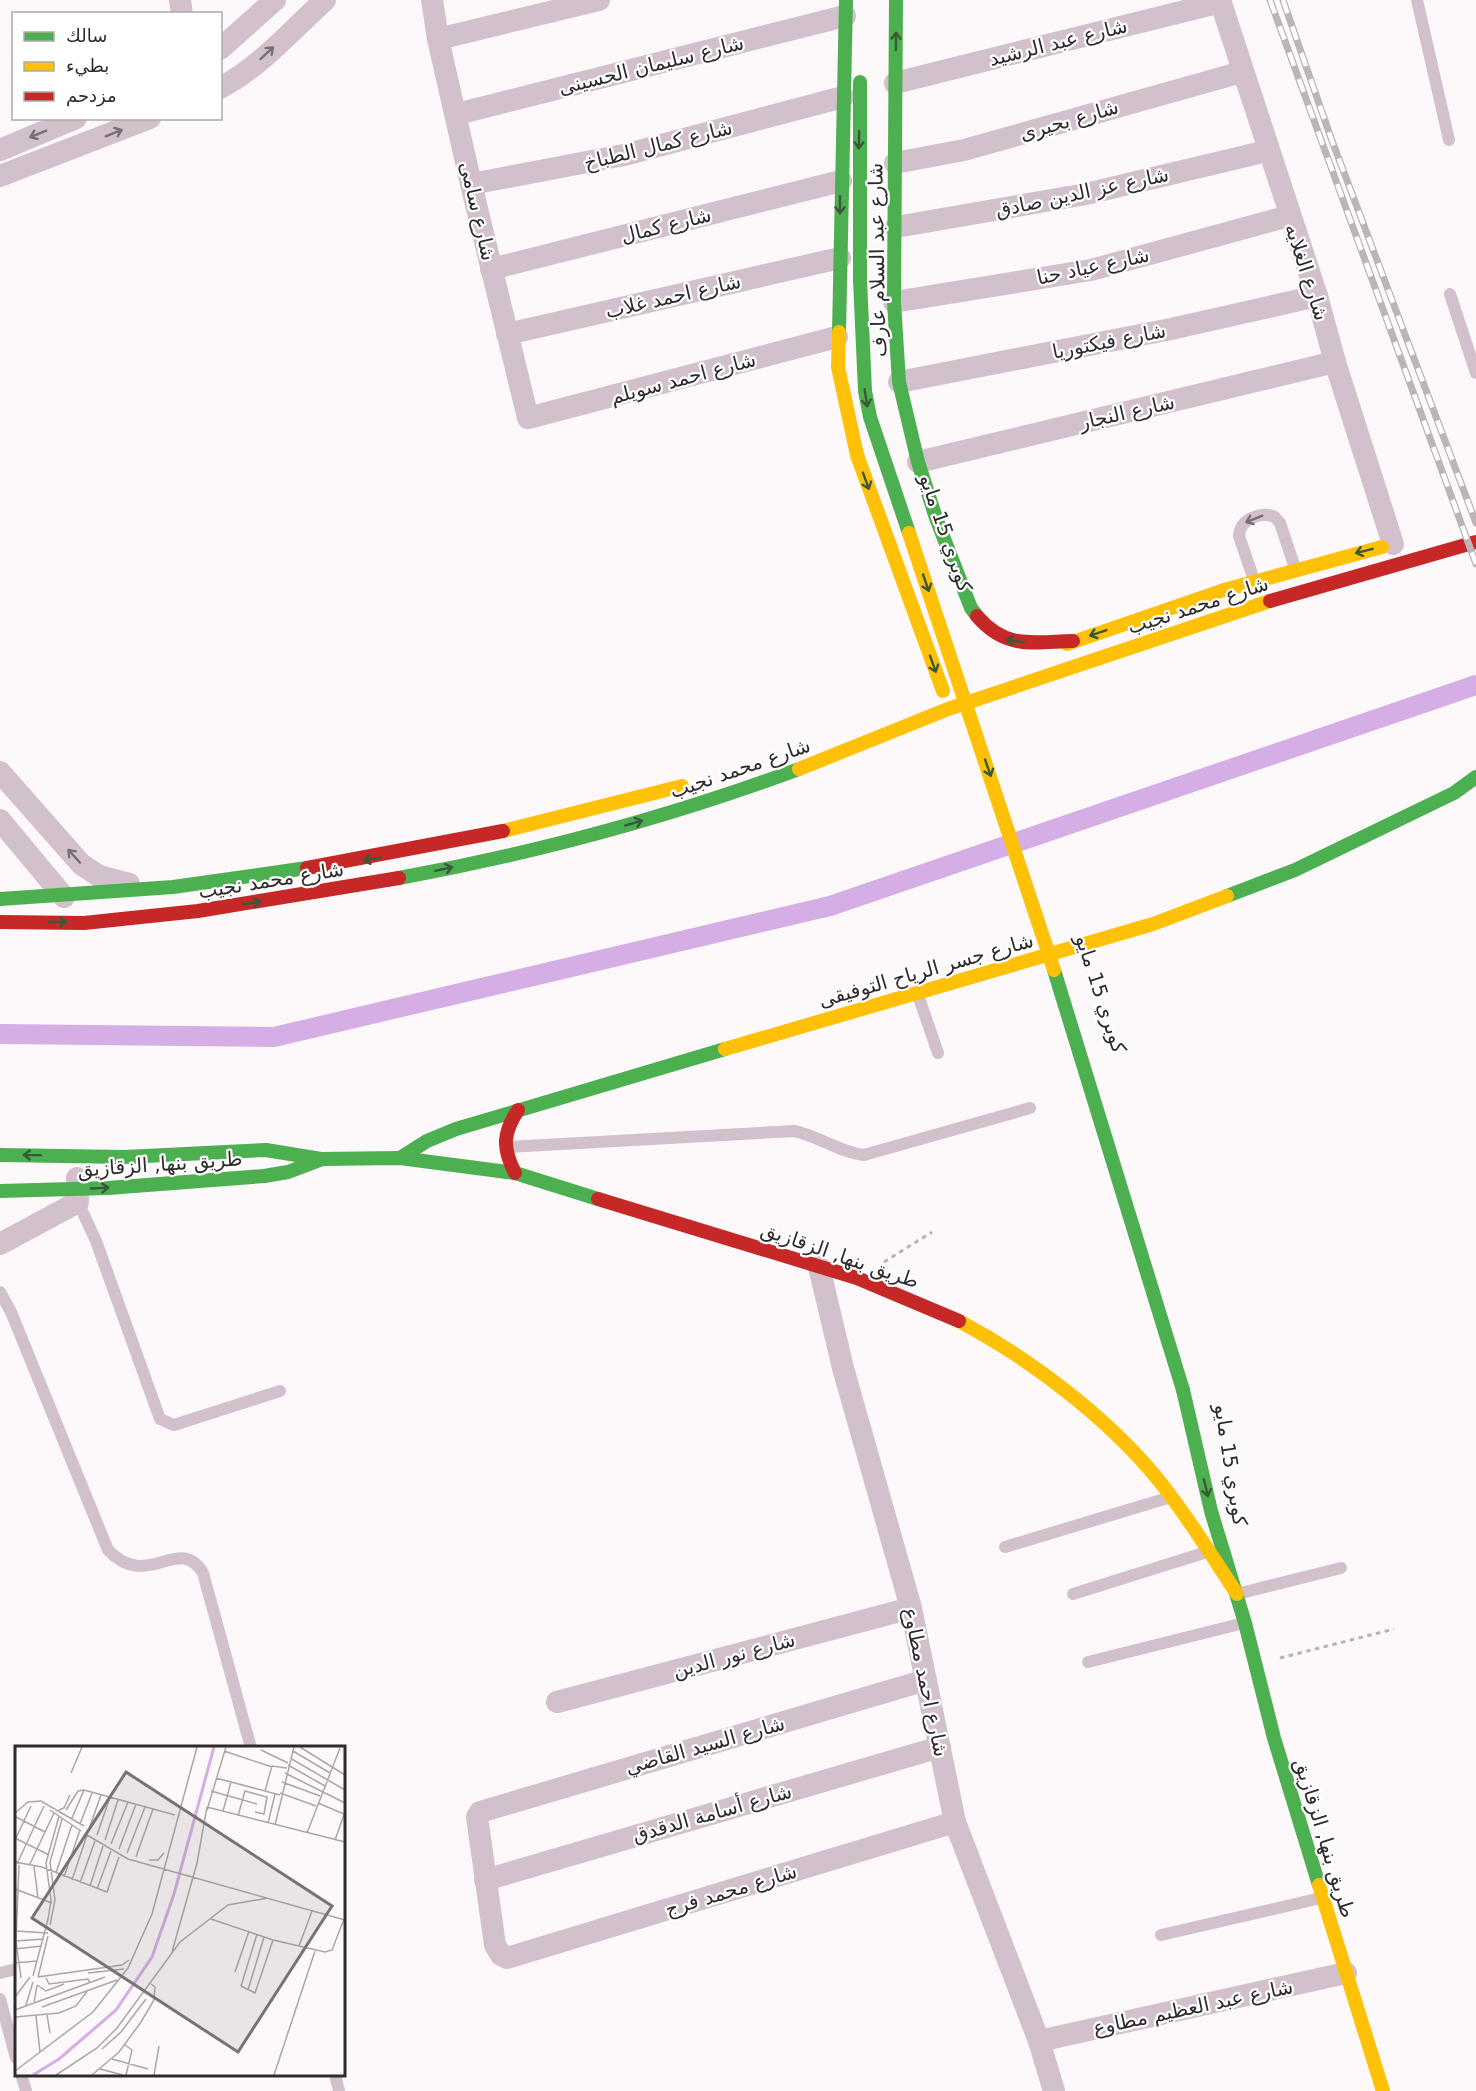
<svg xmlns="http://www.w3.org/2000/svg" width="1476" height="2091" viewBox="0 0 1476 2091" font-family="'DejaVu Sans',Vazirmatn,sans-serif">
  <style>
    .lines { fill: none; stroke-linecap: round; stroke-linejoin: round }
    .canal { stroke: #d4aee4; stroke-width: 20 }
    .path { stroke: #bdb1b8; stroke-width: 3; stroke-dasharray: 4.5 4.5; stroke-linecap: butt }
    .lane { stroke: #d2c1cc; stroke-width: 12 }
    .street { stroke: #d2c1cc; stroke-width: 22 }
    .fast { stroke: #4caf50; stroke-width: 14 }
    .slow { stroke: #ffc107; stroke-width: 14 }
    .jam { stroke: #c62828; stroke-width: 14 }
    .rail-casing { stroke: #bdb4b9; stroke-width: 7 }
    .rail { stroke: #fff; stroke-width: 4.5; stroke-dasharray: 14; stroke-linecap: butt }
    .fast-bridge { stroke: #4caf50; stroke-width: 14 }
    .slow-bridge { stroke: #ffc107; stroke-width: 14 }
    .oneway { stroke: #395939 }
    .oneway2 { stroke: #786e74 }
    .labels { text-anchor: middle; stroke-width: 4.5; stroke-linejoin: round; paint-order: stroke }
    .street-label { font-size: 20px; fill: #2f2b2c; stroke: #fff }
    .inset-river { fill: none; stroke: #d4aee4; stroke-width: 3 }
    .inset-road { fill: none; stroke: #aba6a7; stroke-width: 1.5 }
    .view { fill: #777374; fill-opacity: 0.15; stroke: #777374; stroke-width: 3 }
    .inset-edge { fill: none; stroke: #2f2b2c; stroke-width: 3 }
  </style>
  <rect width="100%" height="100%" fill="#fdf8f9"/>
  <g class="lines">
    <polyline class="canal" points="0,1034 274,1037 830,906 1476,685"/>
    <g class="path">
      <polyline points="884,1262 932,1232"/>
      <polyline points="1280,1658 1394,1629"/>
    </g>
    <g class="lane">
      <polyline points="1417,0 1449,140"/>
      <polyline points="1450,294 1476,373"/>
      <path d="M 1254,580 L 1239,536 C 1240,519 1260,511 1275,517 L 1280,523 L 1295,568"/>
      <polyline points="918,995 938,1053"/>
      <path d="M 506,1147 L 794,1131 C 819,1136 839,1152 864,1155 L 1030,1108"/>
      <polyline points="78,1202 96,1241 160,1419 174,1425 280,1391"/>
      <path d="M 0,1292 L 11,1312 L 108,1550 C 148,1592 179,1533 203,1573 L 251,1748"/>
      <polyline points="1005,1547 1171,1497"/>
      <polyline points="1073,1594 1207,1552"/>
      <polyline points="1237,1594 1341,1568"/>
      <polyline points="1088,1662 1244,1623"/>
      <polyline points="1161,1935 1321,1898"/>
      <polyline points="0,1973 16,1969"/>
      <polyline points="0,1999 16,2058"/>
      <polyline points="21,2074 26,2091"/>
      <polyline points="335,2074 339,2091"/>
    </g>
    <g class="street">
      <polyline points="180,0 182,14"/>
      <polyline points="432,0 438,39 471,184 528,418 837,337"/>
      <polyline points="1220,0 1317,296 1335,362 1393,544"/>
      <polyline points="438,39 599,0"/>
      <polyline points="220,49 275,0"/>
      <polyline points="895,83 1221,2"/>
      <path d="M 220,88 C 260,67 292,30 325,0"/>
      <polyline points="457,114 845,16"/>
      <polyline points="0,150 76,118"/>
      <polyline points="895,163 964,150 1242,72"/>
      <polyline points="0,176 150,118"/>
      <polyline points="471,184 624,155 843,97"/>
      <polyline points="896,227 1086,194 1267,151"/>
      <polyline points="491,269 841,181"/>
      <polyline points="894,302 1091,270 1289,216"/>
      <polyline points="507,334 840,258"/>
      <polyline points="899,382 1171,329 1317,296"/>
      <polyline points="918,462 1335,362"/>
      <polyline points="0,772 81,864 99,876 129,884"/>
      <polyline points="0,820 64,897"/>
      <polyline points="0,1244 78,1202 77,1178"/>
      <polyline points="819,1267 843,1368 911,1608 955,1822 1039,2041 1054,2091"/>
      <polyline points="926,1680 480,1812 477,1817 495,1945 501,1955 507,1958 955,1822"/>
      <polyline points="557,1702 911,1608"/>
      <polyline points="485,1880 940,1747"/>
      <polyline points="1039,2041 1346,1973"/>
    </g>
    <g class="fast">
      <polyline points="896,0 894,302 899,382 918,462 936,518 971,608 977,616"/>
      <polyline points="839,332 846,0"/>
      <path d="M 399,878 C 536,853 669,817 799,769"/>
      <polyline points="1227,896 1295,870 1454,793 1476,777"/>
      <polyline points="0,899 173,887 307,868"/>
      <polyline points="0,1155 125,1157 266,1150 321,1159 400,1158 515,1173 598,1199"/>
      <polyline points="400,1158 427,1141 456,1129 725,1049"/>
      <polyline points="0,1191 108,1188 264,1176 288,1172 320,1160"/>
      <polyline points="1183,1390 1211,1511 1245,1623 1274,1738 1319,1885"/>
    </g>
    <g class="slow">
      <polyline points="839,332 838,367 857,455 943,691"/>
      <polyline points="1067,644 1224,590 1382,547"/>
      <polyline points="799,769 948,709 1270,601"/>
      <polyline points="503,831 682,786"/>
      <polyline points="725,1049 1153,924 1227,896"/>
      <path d="M 959,1321 C 1036,1362 1122,1428 1173,1499 C 1196,1530 1216,1562 1237,1594"/>
      <polyline points="1319,1885 1383,2091"/>
    </g>
    <g class="jam">
      <polyline points="1270,601 1476,542"/>
      <path d="M 977,616 C 1006,650 1033,642 1073,641"/>
      <polyline points="307,868 503,831"/>
      <polyline points="0,922 84,923 198,911 399,878"/>
      <path d="M 515,1173 C 502,1148 503,1133 518,1110"/>
      <polyline points="598,1199 857,1278 959,1321"/>
    </g>
    <g class="rail-casing">
      <g id="rail">
        <polyline points="1270,0 1476,564"/>
        <polyline points="1283,0 1331,138 1476,523"/>
      </g>
    </g>
    <use href="#rail" class="rail"/>
    <g class="fast-bridge">
      <polyline points="860,82 860,280 865,391 870,417 909,533"/>
      <polyline points="1054,970 1183,1390"/>
    </g>
    <polyline class="slow-bridge" points="909,533 1054,970"/>
  </g>
  <defs><path id="oneway-shaft" d="M-6 0H5M1.5-3L5.5 0L1.5 3" fill="none" stroke-width="1.6" stroke-linecap="round" stroke-linejoin="round" transform="scale(1.5)"/></defs>
  <g class="oneway">
    <use href="#oneway-shaft" transform="translate(896 41) rotate(-89)"/>
    <use href="#oneway-shaft" transform="translate(859 140) rotate(91)"/>
    <use href="#oneway-shaft" transform="translate(840 205) rotate(90)"/>
    <use href="#oneway-shaft" transform="translate(866 398) rotate(81)"/>
    <use href="#oneway-shaft" transform="translate(866 481) rotate(70)"/>
    <use href="#oneway-shaft" transform="translate(1364 551) rotate(166)"/>
    <use href="#oneway-shaft" transform="translate(926 583) rotate(71)"/>
    <use href="#oneway-shaft" transform="translate(1098 633) rotate(161)"/>
    <use href="#oneway-shaft" transform="translate(1015 641) rotate(-171)"/>
    <use href="#oneway-shaft" transform="translate(933 664) rotate(70)"/>
    <use href="#oneway-shaft" transform="translate(988 768) rotate(71)"/>
    <use href="#oneway-shaft" transform="translate(634 823) rotate(-16)"/>
    <use href="#oneway-shaft" transform="translate(372 859) rotate(170)"/>
    <use href="#oneway-shaft" transform="translate(444 869) rotate(-12)"/>
    <use href="#oneway-shaft" transform="translate(252 903) rotate(-8)"/>
    <use href="#oneway-shaft" transform="translate(58 922)"/>
    <use href="#oneway-shaft" transform="translate(32 1155) rotate(-179)"/>
    <use href="#oneway-shaft" transform="translate(100 1188) rotate(-3)"/>
    <use href="#oneway-shaft" transform="translate(1206 1488) rotate(76)"/>
  </g>
  <g class="oneway2">
    <use href="#oneway-shaft" transform="translate(267 53) rotate(-43)"/>
    <use href="#oneway-shaft" transform="translate(114 133) rotate(-22)"/>
    <use href="#oneway-shaft" transform="translate(38 134) rotate(158)"/>
    <use href="#oneway-shaft" transform="translate(1254 519) rotate(158)"/>
    <use href="#oneway-shaft" transform="translate(74 856) rotate(-132)"/>
  </g>
  <g class="labels">
    <g class="street-label">
      <text transform="translate(1058 42) rotate(-14)" y="7">شارع عبد الرشيد</text>
      <text transform="translate(651 65) rotate(-14)" y="7">شارع سليمان الحسينى</text>
      <text transform="translate(1069 120) rotate(-16)" y="7">شارع بحيرى</text>
      <text transform="translate(658 145) rotate(-14)" y="7">شارع كمال الطباخ</text>
      <text transform="translate(1082 192) rotate(-12)" y="7">شارع عز الدين صادق</text>
      <text transform="translate(478 211) rotate(77)" y="7">شارع سامى</text>
      <text transform="translate(666 225) rotate(-14)" y="7">شارع كمال</text>
      <text transform="translate(877 260) rotate(-91)" y="7">شارع عبد السلام عارف</text>
      <text transform="translate(1093 266) rotate(-12)" y="7">شارع عياد حنا</text>
      <text transform="translate(1307 272) rotate(72)" y="7">شارع الغلايه</text>
      <text transform="translate(673 296) rotate(-13)" y="7">شارع احمد غلاب</text>
      <text transform="translate(1109 341) rotate(-11)" y="7">شارع فيكتوريا</text>
      <text transform="translate(683 378) rotate(-15)" y="7">شارع احمد سويلم</text>
      <text transform="translate(1127 412) rotate(-13)" y="7">شارع النجار</text>
      <text transform="translate(946 533) rotate(71)" y="7">كوبري 15 مايو</text>
      <text transform="translate(1198 605) rotate(-18)" y="7">شارع محمد نجيب</text>
      <text transform="translate(740 768) rotate(-19)" y="7">شارع محمد نجيب</text>
      <text transform="translate(271 880) rotate(-9)" y="7">شارع محمد نجيب</text>
      <text transform="translate(926 970) rotate(-16)" y="7">شارع جسر الرياح التوفيقى</text>
      <text transform="translate(1101 994) rotate(72)" y="7">كوبري 15 مايو</text>
      <text transform="translate(160 1164) rotate(-4)" y="7">طريق بنها, الزقازيق</text>
      <text transform="translate(840 1255) rotate(19)" y="7">طريق بنها, الزقازيق</text>
      <text transform="translate(1231 1465) rotate(81)" y="7">كوبري 15 مايو</text>
      <text transform="translate(734 1655) rotate(-15)" y="7">شارع نور الدين</text>
      <text transform="translate(926 1682) rotate(78)" y="7">شارع احمد مطاوع</text>
      <text transform="translate(705 1745) rotate(-16)" y="7">شارع السيد القاضي</text>
      <text transform="translate(712 1813) rotate(-16)" y="7">شارع أسامة الدقدق</text>
      <text transform="translate(1325 1838) rotate(73)" y="7">طريق بنها, الزقازيق</text>
      <text transform="translate(731 1890) rotate(-17)" y="7">شارع محمد فرج</text>
      <text transform="translate(1193 2007) rotate(-12)" y="7">شارع عبد العظيم مطاوع</text>
    </g>
  </g>
  <g transform="translate(15 1746)">
    <rect width="330" height="330" fill="#fdf8f9"/>
    <path class="inset-river" d="M 18,329 L 44,313 L 101,264 L 137,211 L 159,148 L 199,1"/>
    <path class="inset-road" d="M 285,1 L 330,29M 246,4 L 273,17M 209,5 L 257,21M 278,5 L 315,27M 275,12 L 330,44M 273,19 L 310,40M 56,27 L 67,1M 270,27 L 330,57M 201,32 L 265,49M 267,36 L 305,50M 69,44 L 160,69M 196,45 L 242,58M 250,45 L 257,20 L 272,22M 265,47 L 301,60M 303,57 L 329,68M 192,61 L 330,96M 35,64 L 66,85M 44,64 L 49,62 L 55,49M 51,64 L 63,45 L 69,44M 192,64 L 211,1M 208,65 L 216,36M 0,67 L 13,56 L 26,55 L 69,80M 223,70 L 230,45 L 252,51 L 249,68 L 240,66M 1,71 L 30,86M 57,72 L 69,44M 253,77 L 260,48M 65,78 L 77,47M 260,79 L 279,1M 74,83 L 86,49M 292,87 L 325,2M 72,89 L 113,113 L 330,174M 82,89 L 95,51M 0,92 L 34,109M 0,94 L 16,60M 90,94 L 103,54M 320,94 L 330,66M 96,98 L 113,56M 104,103 L 121,58M 112,107 L 130,61M 121,111 L 138,63M 134,114 L 143,114 L 149,107M 0,116 L 27,121 L 92,146 L 104,111M 2,118 L 29,60M 4,119 L 1,195 L 6,232M 14,120 L 39,67M 19,120 L 23,152M 41,127 L 57,79M 49,131 L 65,84M 57,134 L 72,89M 65,137 L 80,95M 75,140 L 88,100M 0,143 L 37,157M 82,143 L 96,105M 196,173 L 258,194 L 310,206 L 317,204 L 329,173M 35,179 L 40,154 L 35,116 L 47,73M 0,185 L 33,187M 242,188 L 226,240 L 240,247 L 258,194M 0,195 L 29,193M 284,200 L 297,165M 0,203 L 27,200M 157,206 L 182,117 L 192,61M 0,217 L 22,215M 220,226 L 234,185M 73,227 L 109,223M 18,230 L 33,173 L 36,154 L 31,117 L 44,70M 23,231 L 33,190M 23,231 L 107,219 L 114,214M 31,232 L 34,238 L 73,233 L 75,237M 22,239 L 31,245 L 49,238M 233,244 L 249,191M 0,251 L 15,231M 19,257 L 22,239M 11,259 L 18,236M 27,261 L 102,234M 0,264 L 90,231M 32,269 L 35,287M 21,270 L 25,306M 0,271 L 44,267 L 61,260 L 73,244M 110,299 L 117,304 L 111,329M 87,303 L 106,286 L 131,253M 97,313 L 133,323M 85,323 L 108,329M 0,325 L 78,266 L 113,222 L 137,168 L 182,1M 41,329 L 82,302 L 102,282 L 165,196 L 213,159 L 253,152M 77,329 L 104,306 L 126,276 L 139,254 L 140,241 L 136,238M 139,329 L 144,300M 259,329 L 300,205"/>
    <path class="view" d="M 111,26 L 317,160 L 223,306 L 17,172 Z"/>
    <rect width="330" height="330" class="inset-edge"/>
  </g>
  <rect x="12" y="12" width="210" height="108" fill="#ffffff" stroke="#acaaab" stroke-width="1.5"/>
  <rect x="24" y="32" width="30" height="9" fill="#4caf50" stroke="#acaaab" stroke-width="1.5"/>
  <text x="66" y="42" font-size="18" fill="#2f2b2c">سالك</text>
  <rect x="24" y="62" width="30" height="9" fill="#ffc107" stroke="#acaaab" stroke-width="1.5"/>
  <text x="66" y="72" font-size="18" fill="#2f2b2c">بطيء</text>
  <rect x="24" y="92" width="30" height="9" fill="#c62828" stroke="#acaaab" stroke-width="1.5"/>
  <text x="66" y="102" font-size="18" fill="#2f2b2c">مزدحم</text>
</svg>
